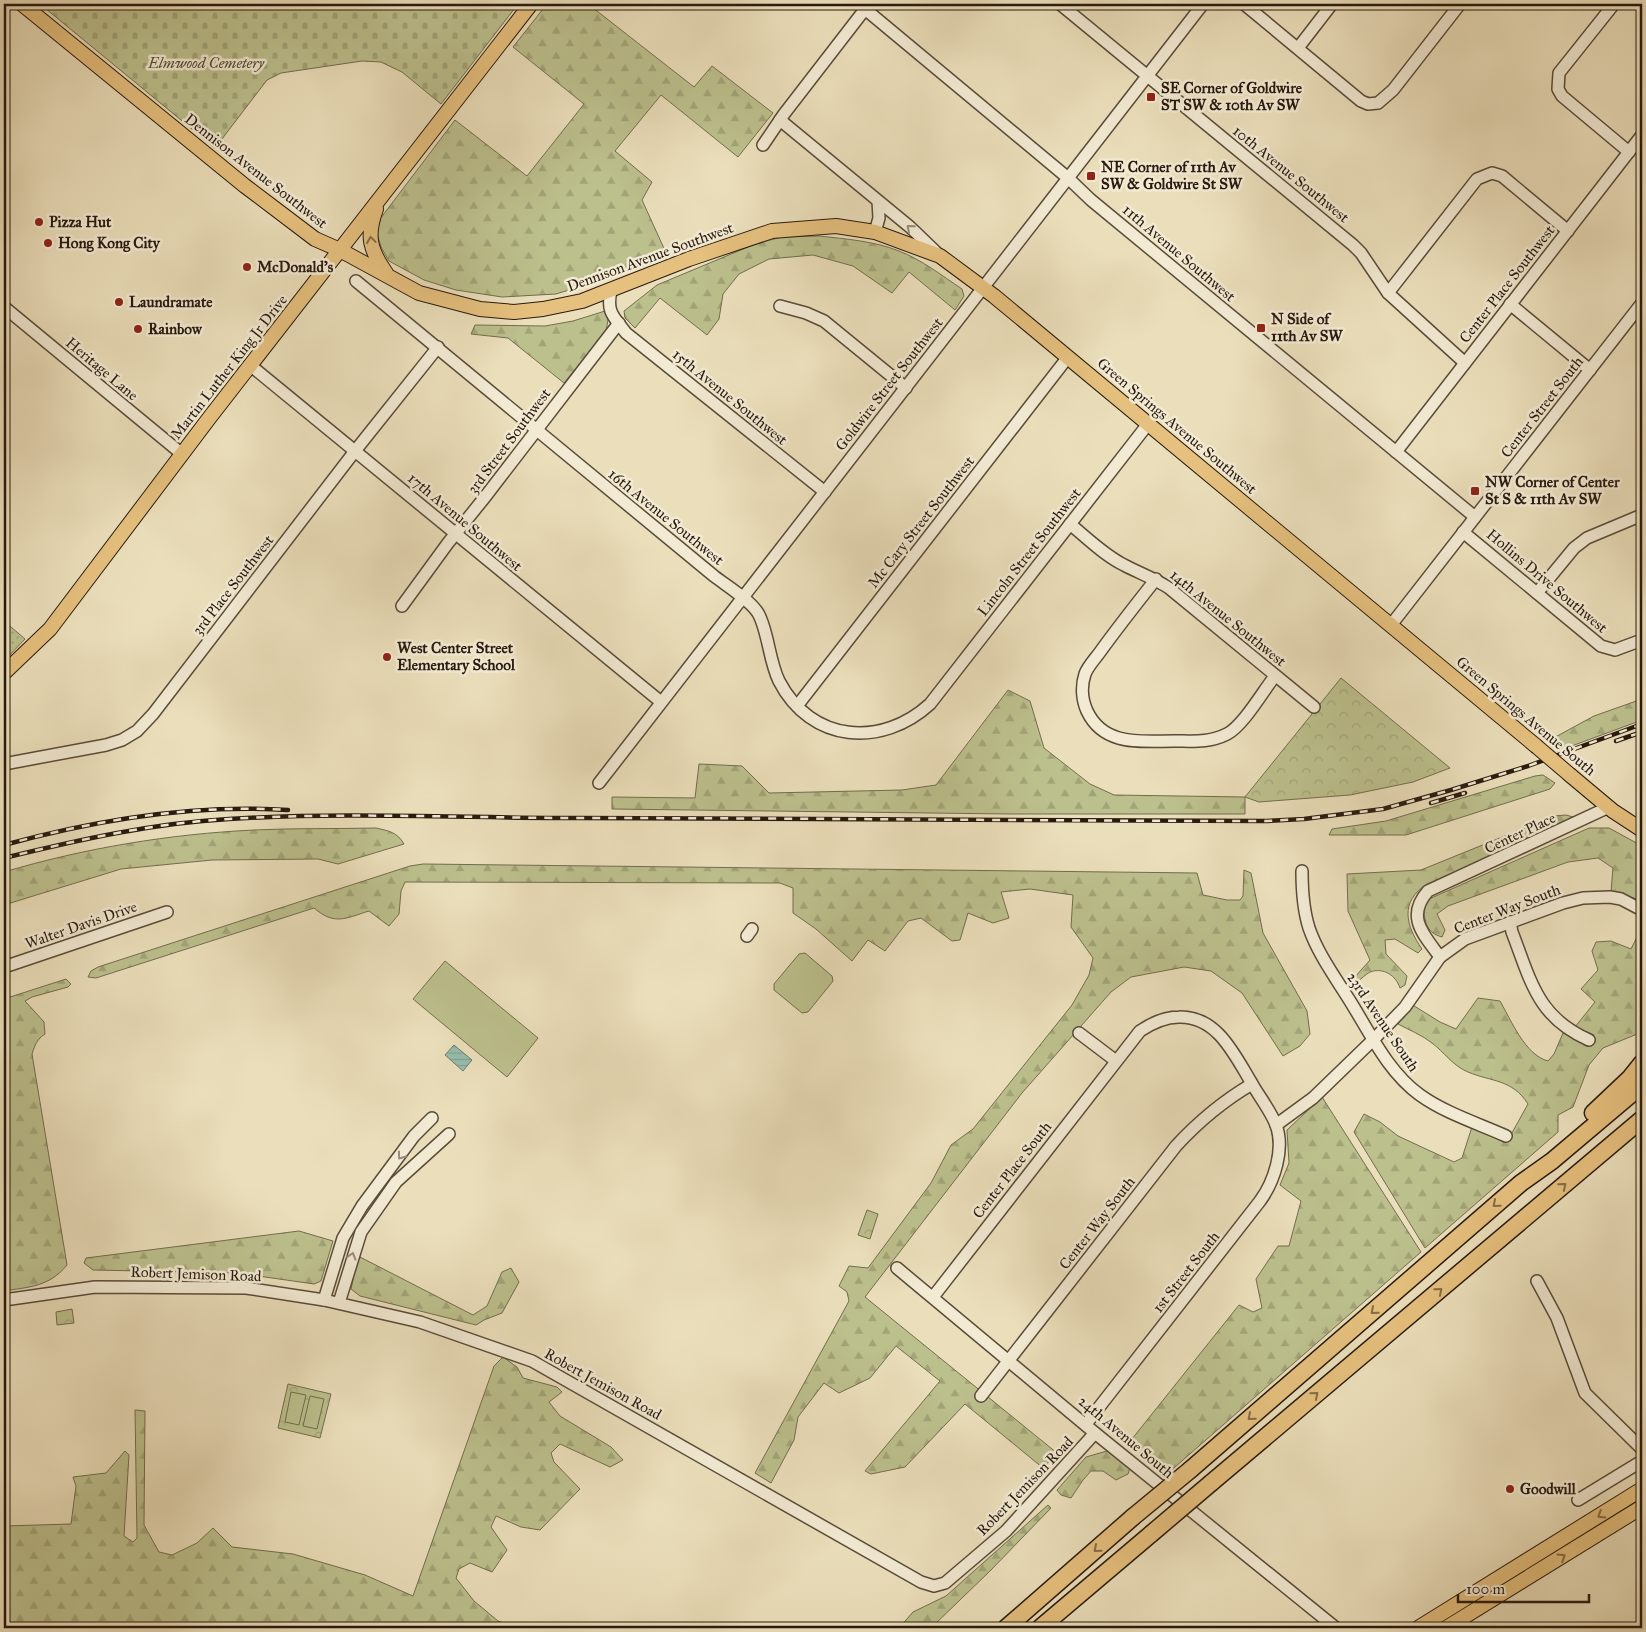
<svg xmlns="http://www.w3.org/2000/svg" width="1646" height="1632" viewBox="0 0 1646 1632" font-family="'IM FELL Great Primer',serif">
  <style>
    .grass { fill: url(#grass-dots); stroke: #726d4e }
    .forest { fill: url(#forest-firs); stroke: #726d4e }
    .cemetery { fill: url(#cemetery-stones); stroke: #726d4e }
    .park { fill: url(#park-crowns); stroke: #726d4e }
    .pitch { fill: #bcc08d; stroke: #726d4e }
    .water { fill: url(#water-rules); stroke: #6b7c6e }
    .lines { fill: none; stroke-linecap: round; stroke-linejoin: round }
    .minor-casing { stroke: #594b3a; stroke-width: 14 }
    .major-casing { stroke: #281a0f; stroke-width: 16 }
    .highway-casing { stroke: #281a0f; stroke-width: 19 }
    .minor { stroke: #f2ead3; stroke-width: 11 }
    .major { stroke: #e6c07e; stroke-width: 14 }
    .highway { stroke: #e6c07e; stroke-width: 16 }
    .rail-casing { stroke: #281a0f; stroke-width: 4.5 }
    .rail { stroke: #f2ead3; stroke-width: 2.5; stroke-dasharray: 8; stroke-linecap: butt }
    .major-bridge-casing { stroke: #281a0f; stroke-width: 16; stroke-linecap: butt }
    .highway-bridge-casing { stroke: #281a0f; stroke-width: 19; stroke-linecap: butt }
    .major-bridge { stroke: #e6c07e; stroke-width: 14 }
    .highway-bridge { stroke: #e6c07e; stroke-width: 16 }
    .oneway { stroke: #978c7b }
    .oneway2 { stroke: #876d46 }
    .poi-dot { fill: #8f2418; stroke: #f2ead3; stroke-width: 2 }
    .labels { text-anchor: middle; stroke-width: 5; stroke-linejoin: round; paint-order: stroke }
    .park-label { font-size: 15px; font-style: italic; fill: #544c35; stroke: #f2ead3 }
    .poi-label { font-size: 15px; font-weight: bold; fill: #281a0f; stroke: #f2ead3; text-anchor: start }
    .street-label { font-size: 15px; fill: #281a0f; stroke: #f2ead3 }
  </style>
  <defs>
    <pattern id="grass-dots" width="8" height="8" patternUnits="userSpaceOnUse" patternTransform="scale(1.25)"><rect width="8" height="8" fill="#bcc08d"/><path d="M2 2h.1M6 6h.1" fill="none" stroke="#a2a478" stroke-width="1.8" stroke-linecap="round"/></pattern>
    <pattern id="forest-firs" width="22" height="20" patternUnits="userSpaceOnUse" patternTransform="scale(1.25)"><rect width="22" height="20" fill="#bcc08d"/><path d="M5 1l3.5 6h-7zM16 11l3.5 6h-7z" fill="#a2a478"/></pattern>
    <pattern id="cemetery-stones" width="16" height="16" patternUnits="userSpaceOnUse" patternTransform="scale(1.25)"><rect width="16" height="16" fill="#bcc08d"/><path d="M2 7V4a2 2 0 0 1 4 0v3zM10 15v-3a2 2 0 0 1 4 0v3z" fill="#a2a478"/></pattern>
    <pattern id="park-crowns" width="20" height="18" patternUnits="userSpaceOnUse" patternTransform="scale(1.25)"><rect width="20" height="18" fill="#bcc08d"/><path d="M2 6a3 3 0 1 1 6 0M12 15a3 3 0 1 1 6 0" fill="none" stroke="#a2a478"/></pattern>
    <pattern id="water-rules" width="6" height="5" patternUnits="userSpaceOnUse" patternTransform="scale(1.25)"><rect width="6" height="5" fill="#98bdae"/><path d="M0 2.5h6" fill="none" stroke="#83a294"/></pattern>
  </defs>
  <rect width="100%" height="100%" fill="#ebdfbb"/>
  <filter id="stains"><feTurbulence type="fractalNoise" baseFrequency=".004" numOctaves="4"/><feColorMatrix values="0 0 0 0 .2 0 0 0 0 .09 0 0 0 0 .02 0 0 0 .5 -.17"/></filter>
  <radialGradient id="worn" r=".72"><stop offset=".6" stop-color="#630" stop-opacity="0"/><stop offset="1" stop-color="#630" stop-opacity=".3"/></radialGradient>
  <polygon class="grass" points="4,621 25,639 4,661"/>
  <g class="forest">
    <polygon points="547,4 588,4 694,87 712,66 773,113 738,157 661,95 615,151 652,182 642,200 667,255 598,281 556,294 502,297 456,290 424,280 389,261 381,247 377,233 380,219 455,120 527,176 584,104 513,47"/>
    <path d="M 819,236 C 846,239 874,241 899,251 C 922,260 941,275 962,289 L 964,296 L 955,310 L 909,272 L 892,293 L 853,266 L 813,255 L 769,259 L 739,274 L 723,294 L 719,319 L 707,335 L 660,298 L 635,328 L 625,318 L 624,311 L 657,285 L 755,244 L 782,237 Z"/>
    <polygon points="605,311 608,320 606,331 564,383 508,338 471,334 475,325 545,326 573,321"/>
    <polygon points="1008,690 1030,701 1044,748 1090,784 1114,795 1245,797 1245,814 1009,814 612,809 612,797 695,798 699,764 742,766 769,793 902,790 936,785"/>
    <polygon points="1642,699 1642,720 1561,750 1548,741 1594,716"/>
    <polygon points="1543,775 1555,783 1550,789 1406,835 1329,835 1332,829 1386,821 1535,776"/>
    <path d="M 1566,815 L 1573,817 L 1573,820 L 1427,884 C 1399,902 1406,926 1422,949 L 1418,953 L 1395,939 L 1385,940 L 1386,954 L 1407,976 L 1405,985 L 1400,988 C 1396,976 1384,967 1370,972 C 1366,974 1361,979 1357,982 L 1354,978 L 1370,960 L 1348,911 L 1347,874 L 1421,870 L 1554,816 Z"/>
    <path d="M 376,828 C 389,831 397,832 404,844 L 338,864 L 318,859 L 212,860 L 121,869 L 4,905 L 4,872 C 85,848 170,834 254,830 C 295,828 336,829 376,828 Z"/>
    <path d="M 1589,828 L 1609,828 L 1642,846 L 1642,903 L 1634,898 L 1611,892 L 1613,868 L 1598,858 L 1568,862 L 1448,906 L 1437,914 L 1445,930 L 1442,937 C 1427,933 1425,923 1423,908 L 1429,899 Z"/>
    <path d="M 423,864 L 1197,873 L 1203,895 L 1227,900 L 1240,900 L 1243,896 L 1244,870 L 1251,873 L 1263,933 L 1307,1011 L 1310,1034 L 1300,1046 L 1283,1056 L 1242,993 L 1211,971 L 1184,967 L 1131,977 L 1111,992 L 1022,1093 L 865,1297 L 1057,1453 L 1043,1468 L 965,1404 L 905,1467 L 871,1474 L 865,1471 L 940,1381 L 896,1346 L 870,1378 L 839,1393 L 824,1383 L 798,1417 L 794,1440 L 771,1483 L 755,1473 L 849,1301 L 847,1292 L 839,1286 L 849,1266 L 868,1268 L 931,1183 L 951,1145 L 973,1129 L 1072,1005 L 1089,975 L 1093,958 L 1071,927 L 1073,895 L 1030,889 L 1001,892 L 1009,918 L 993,923 L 968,913 L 960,940 L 952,941 L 921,918 L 908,921 L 885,951 L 868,940 L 852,961 L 816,929 L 793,913 L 793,888 L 780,883 L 405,882 L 401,891 L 399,914 L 389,926 L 369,911 C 346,918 335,926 314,908 L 96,978 L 88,977 L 91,971 L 98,967 L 410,866 Z"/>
    <path d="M 1642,927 L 1642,1032 L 1603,1048 L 1589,1065 L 1573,1107 L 1558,1115 L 1558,1132 L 1425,1248 L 1354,1132 L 1364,1114 L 1380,1122 L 1398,1136 L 1454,1162 L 1462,1158 L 1472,1127 L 1508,1140 L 1528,1104 C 1512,1079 1492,1082 1468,1072 C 1453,1066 1444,1052 1432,1043 C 1422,1035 1409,1030 1398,1024 L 1411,1004 L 1440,1022 L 1456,1029 L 1478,998 L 1500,1001 C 1511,1020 1525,1055 1548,1061 L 1554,1054 L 1563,1033 L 1588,1043 L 1594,1035 L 1575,1027 L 1595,1002 L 1581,989 L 1598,970 L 1592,951 L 1596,942 L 1611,941 L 1631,949 Z"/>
    <path d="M 66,979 L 71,984 L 68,987 L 32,997 L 25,1001 L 44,1022 L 45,1034 C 37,1039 35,1045 32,1054 L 67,1265 C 49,1287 29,1287 4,1291 L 4,999 Z"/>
    <polygon points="1322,1097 1421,1252 1167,1474 1128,1444 1239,1305 1253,1312 1262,1308 1256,1279 1278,1246 1289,1246 1301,1201 1280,1185 1289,1163 1287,1130"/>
    <polygon points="299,1231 333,1241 321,1281 314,1284 237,1273 93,1270 84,1263 86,1258"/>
    <polygon points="358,1256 473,1315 487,1306 502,1272 511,1268 519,1282 502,1313 484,1320 476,1325 360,1296 351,1289"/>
    <polygon points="503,1357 517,1367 523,1378 557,1387 562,1392 549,1402 560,1416 611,1447 623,1460 610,1467 560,1444 551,1453 554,1462 580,1489 540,1530 521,1527 496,1516 491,1527 507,1550 492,1572 470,1563 459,1569 456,1578 474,1601 498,1621 518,1628 4,1628 4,1526 71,1524 76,1486 73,1477 106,1473 125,1451 129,1455 124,1536 133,1542 137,1538 135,1410 145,1411 144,1525 159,1552 172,1555 197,1543 213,1528 232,1547 293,1554 365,1575 413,1596 494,1366"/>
    <polygon points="1107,1451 1130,1468 1128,1474 1116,1480 1103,1471 1091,1471 1083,1480 1071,1498 1061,1495 1057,1490 1086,1457"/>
    <polygon points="1048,1505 1051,1508 991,1570 931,1628 899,1628 913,1612 946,1596"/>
  </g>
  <polygon class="cemetery" points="40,4 518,4 441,104 402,72 381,62 362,61 281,73 267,80 215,148"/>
  <g class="park">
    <polygon points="1341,678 1450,768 1413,782 1350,795 1259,802 1245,797"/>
    <polygon points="867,1210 878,1214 870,1239 858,1235"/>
    <polygon points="72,1309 74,1323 57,1325 56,1312"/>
    <polygon points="288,1384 331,1394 320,1438 278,1428"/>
  </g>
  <g class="pitch">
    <polygon points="805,953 832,976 833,981 808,1012 802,1013 774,990 774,984 799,954"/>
    <polygon points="445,961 538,1038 507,1077 413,999"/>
    <polygon points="291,1392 306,1395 299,1425 285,1422"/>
    <polygon points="310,1396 324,1399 317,1429 303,1426"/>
  </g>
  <polygon class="water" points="454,1045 472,1060 463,1071 445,1055"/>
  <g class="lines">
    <g class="minor-casing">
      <g id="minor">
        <polyline points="1060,4 1353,245 1361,253 1388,293 1465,363"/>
        <polyline points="1244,4 1361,101 1368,104 1378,103 1393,90 1460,4"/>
        <polyline points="1614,4 1559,73 1558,89 1562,96 1629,152"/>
        <polyline points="865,9 1068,178 1091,200 1475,517"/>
        <polyline points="1298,48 1332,4"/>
        <polyline points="780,120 910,227 937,253"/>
        <polyline points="763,145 784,114 869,4"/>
        <polyline points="875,232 879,218 878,201"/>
        <path d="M 356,281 L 714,576 C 727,586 750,600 758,613 C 768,630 769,661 779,681 C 811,743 882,748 930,704 L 1148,424"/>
        <path d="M 611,291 C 606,312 614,317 626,333 L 825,492"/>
        <polyline points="1388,293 1477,179 1492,173 1502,176 1568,231"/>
        <polyline points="1510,304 1590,370"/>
        <polyline points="780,306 806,313 824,321 906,388"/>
        <polyline points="4,307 182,454"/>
        <polyline points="250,365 661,702"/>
        <polyline points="1396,452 1642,135"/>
        <path d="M 1070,524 C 1087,538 1104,555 1124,565 C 1139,573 1154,578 1169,588 L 1314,707"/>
        <polyline points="1463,532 1601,646 1615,650 1642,640"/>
        <path d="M 1156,579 C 1137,603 1118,627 1100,652 C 1095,659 1088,666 1085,674 C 1081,686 1082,700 1087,711 C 1104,747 1142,741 1174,741 C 1193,741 1209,743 1227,734 C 1243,726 1263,691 1275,676"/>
        <polyline points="1537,593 1574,548 1587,538 1642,515"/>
        <polyline points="402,606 448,543 485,497 619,323"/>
        <polyline points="1391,625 1642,303"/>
        <polyline points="797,706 1068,357"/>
        <polyline points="4,764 106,745 122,740 137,731 153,714 355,451 438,347"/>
        <polyline points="599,783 1203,4"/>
        <path d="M 1302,871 C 1302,890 1303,909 1309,928 C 1318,954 1335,977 1350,1001 C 1370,1033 1388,1072 1420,1095 C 1445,1113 1477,1123 1506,1136"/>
        <path d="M 1510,922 L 1512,932 C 1531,981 1537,1017 1589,1040"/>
        <polyline points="747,936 752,929"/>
        <path d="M 1440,957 C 1424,935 1405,917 1428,891 L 1609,807"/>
        <polyline points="4,967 167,912"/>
        <polyline points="1079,1033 1116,1061"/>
        <polyline points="1276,1125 1313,1098 1374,1039 1405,1007 1440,957 1465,939 1563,903 1583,898 1610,897 1621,899 1642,910"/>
        <polyline points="897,1268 1095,1433 1336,1628"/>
        <polyline points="1537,1281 1557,1318 1585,1393 1642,1449"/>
        <path d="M 933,1297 L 1140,1031 C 1152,1023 1164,1017 1179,1017 C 1217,1016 1234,1054 1251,1082 C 1258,1095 1271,1111 1276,1125 C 1285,1149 1274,1182 1260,1201 L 1086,1424"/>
        <polyline points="4,1300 95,1287 246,1288 324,1300 420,1322 532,1361 921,1582 934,1586 945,1583 1006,1531 1095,1433"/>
        <polyline points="324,1300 343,1238 362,1206 414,1136 432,1118"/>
        <polyline points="339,1303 361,1232 396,1182 449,1134"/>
        <path d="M 981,1396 L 1176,1146 C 1199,1121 1223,1101 1252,1084"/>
        <polyline points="1578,1500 1642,1461"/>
      </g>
    </g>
    <g class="major-casing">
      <g id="major">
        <polyline points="22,4 245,186 315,239 340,250 419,293 480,309 514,312 543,309 582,301 689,259 772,231 836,226 875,232 940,256 994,296 1536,746"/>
        <path d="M 376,209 C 366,236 370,250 386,273"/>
        <polyline points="4,673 50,629 210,417 531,4"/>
        <polyline points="1570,775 1613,811 1642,830"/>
        <polyline points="1418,1628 1642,1489"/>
        <polyline points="1446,1628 1642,1507"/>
      </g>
    </g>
    <g class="highway-casing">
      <g id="highway">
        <polyline points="1593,1113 1630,1078 1642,1063"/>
        <polyline points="1190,1470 1521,1183 1552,1161 1642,1085"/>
        <polyline points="1211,1483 1642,1119"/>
        <polyline points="1006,1628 1133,1517"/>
        <polyline points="1040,1628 1151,1534"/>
      </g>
    </g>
    <use href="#minor" class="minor"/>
    <use href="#major" class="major"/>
    <use href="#highway" class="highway"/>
    <g class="rail-casing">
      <g id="rail">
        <polyline points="1616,741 1642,732"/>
        <polyline points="1431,803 1465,793"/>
        <path d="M 4,845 C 95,820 194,804 288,810"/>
        <path d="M 4,858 C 78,840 153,823 229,819 C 346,812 463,818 579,818 C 808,818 1037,821 1267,821 L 1304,819 L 1383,809 L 1451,790 L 1528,766 L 1642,724"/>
      </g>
    </g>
    <use href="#rail" class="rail"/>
    <g class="major-bridge-casing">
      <polyline id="major-bridge" points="1536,746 1570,775"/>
    </g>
    <g class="highway-bridge-casing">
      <g id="highway-bridge">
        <polyline points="1133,1517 1190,1470"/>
        <polyline points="1151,1534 1211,1483"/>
      </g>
    </g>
    <use href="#major-bridge" class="major-bridge"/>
    <use href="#highway-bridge" class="highway-bridge"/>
  </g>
  <defs><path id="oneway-chevron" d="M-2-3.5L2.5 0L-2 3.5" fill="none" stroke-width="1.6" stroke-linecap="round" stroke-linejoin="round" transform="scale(1.25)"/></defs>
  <g class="oneway">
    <use href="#oneway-chevron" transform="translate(910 228) rotate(-139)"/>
    <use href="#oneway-chevron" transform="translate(401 1156) rotate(126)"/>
    <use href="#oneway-chevron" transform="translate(352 1256) rotate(-73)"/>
  </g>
  <g class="oneway2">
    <use href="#oneway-chevron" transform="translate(371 240) rotate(-98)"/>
    <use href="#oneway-chevron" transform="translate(1563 1186) rotate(-40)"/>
    <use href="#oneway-chevron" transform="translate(1496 1204) rotate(139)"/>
    <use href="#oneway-chevron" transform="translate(1439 1291) rotate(-40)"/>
    <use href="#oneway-chevron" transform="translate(1374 1311) rotate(139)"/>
    <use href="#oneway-chevron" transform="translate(1315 1395) rotate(-40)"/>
    <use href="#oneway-chevron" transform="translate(1251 1417) rotate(139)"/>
    <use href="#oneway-chevron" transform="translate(1601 1515) rotate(148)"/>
    <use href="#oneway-chevron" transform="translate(1097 1549) rotate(139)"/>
    <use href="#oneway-chevron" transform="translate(1562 1557) rotate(-32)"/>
  </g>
  <g class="poi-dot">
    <rect x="1146" y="92" width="10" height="10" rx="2.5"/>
    <rect x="1086" y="171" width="10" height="10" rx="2.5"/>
    <circle cx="39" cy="222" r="5"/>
    <circle cx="48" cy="243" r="5"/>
    <circle cx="247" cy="267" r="5"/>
    <circle cx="119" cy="302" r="5"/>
    <rect x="1256" y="323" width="10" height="10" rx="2.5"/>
    <circle cx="138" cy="329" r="5"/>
    <rect x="1470" y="486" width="10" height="10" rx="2.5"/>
    <circle cx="387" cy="657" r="5"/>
    <circle cx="1510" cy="1489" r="5"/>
  </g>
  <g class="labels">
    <g class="park-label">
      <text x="206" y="68">Elmwood Cemetery</text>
    </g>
    <g class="poi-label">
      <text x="1161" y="93">SE Corner of Goldwire<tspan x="1161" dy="17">ST SW &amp; 10th Av SW</tspan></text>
      <text x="1101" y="172">NE Corner of 11th Av<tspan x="1101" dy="17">SW &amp; Goldwire St SW</tspan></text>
      <text x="49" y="227">Pizza Hut</text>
      <text x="58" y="248">Hong Kong City</text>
      <text x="257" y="272">McDonald's</text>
      <text x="129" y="307">Laundramate</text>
      <text x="1271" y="324">N Side of<tspan x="1271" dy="17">11th Av SW</tspan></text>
      <text x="148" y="334">Rainbow</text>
      <text x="1485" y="487">NW Corner of Center<tspan x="1485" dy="17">St S &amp; 11th Av SW</tspan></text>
      <text x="397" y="653">West Center Street<tspan x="397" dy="17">Elementary School</tspan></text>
      <text x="1520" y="1494">Goodwill</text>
    </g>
    <g class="street-label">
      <text transform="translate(256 171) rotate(38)" y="5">Dennison Avenue Southwest</text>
      <text transform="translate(1291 174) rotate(39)" y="5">10th Avenue Southwest</text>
      <text transform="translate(1179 253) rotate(40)" y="5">11th Avenue Southwest</text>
      <text transform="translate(650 257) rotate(-20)" y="5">Dennison Avenue Southwest</text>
      <text transform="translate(1507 284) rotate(-52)" y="5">Center Place Southwest</text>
      <text transform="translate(229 367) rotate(-52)" y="5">Martin Luther King Jr Drive</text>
      <text transform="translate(102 369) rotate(40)" y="5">Heritage Lane</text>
      <text transform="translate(889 384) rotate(-52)" y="5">Goldwire Street Southwest</text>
      <text transform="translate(730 397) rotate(39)" y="5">15th Avenue Southwest</text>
      <text transform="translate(1542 407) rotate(-52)" y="5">Center Street South</text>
      <text transform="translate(1177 426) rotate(40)" y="5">Green Springs Avenue Southwest</text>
      <text transform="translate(509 441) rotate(-53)" y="5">3rd Street Southwest</text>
      <text transform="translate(666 517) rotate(39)" y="5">16th Avenue Southwest</text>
      <text transform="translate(465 522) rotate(40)" y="5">17th Avenue Southwest</text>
      <text transform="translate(921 522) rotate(-52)" y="5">Mc Cary Street Southwest</text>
      <text transform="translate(1029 552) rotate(-52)" y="5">Lincoln Street Southwest</text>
      <text transform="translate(1547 581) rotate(40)" y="5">Hollins Drive Southwest</text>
      <text transform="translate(233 585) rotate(-52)" y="5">3rd Place Southwest</text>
      <text transform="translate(1228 618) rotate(39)" y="5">14th Avenue Southwest</text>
      <text transform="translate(1526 716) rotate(40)" y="5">Green Springs Avenue South</text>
      <text transform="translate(1520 833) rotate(-25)" y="5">Center Place</text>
      <text transform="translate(1507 909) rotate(-21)" y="5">Center Way South</text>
      <text transform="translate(81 925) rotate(-19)" y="5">Walter Davis Drive</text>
      <text transform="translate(1383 1022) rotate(56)" y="5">23rd Avenue South</text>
      <text transform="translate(1012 1170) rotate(-52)" y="5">Center Place South</text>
      <text transform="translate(1097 1223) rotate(-52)" y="5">Center Way South</text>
      <text transform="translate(1186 1272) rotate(-52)" y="5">1st Street South</text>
      <text transform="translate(196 1274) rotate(2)" y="5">Robert Jemison Road</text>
      <text transform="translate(603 1384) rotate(29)" y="5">Robert Jemison Road</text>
      <text transform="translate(1126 1437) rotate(40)" y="5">24th Avenue South</text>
      <text transform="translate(1025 1486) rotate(-46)" y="5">Robert Jemison Road</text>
    </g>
  </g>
  <rect width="1646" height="1632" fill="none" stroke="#ebdfbb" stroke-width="20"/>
  <rect x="5" y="5" width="1636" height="1622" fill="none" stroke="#281a0f" stroke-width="2.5"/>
  <rect x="10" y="10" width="1626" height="1612" fill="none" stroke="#281a0f"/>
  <path d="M1458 1594v8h131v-8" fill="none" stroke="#281a0f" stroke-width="2.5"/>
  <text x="1466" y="1594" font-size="15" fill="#281a0f" stroke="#f2ead3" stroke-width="4" paint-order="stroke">100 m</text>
  <rect width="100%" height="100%" filter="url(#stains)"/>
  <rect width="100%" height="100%" fill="url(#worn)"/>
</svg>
